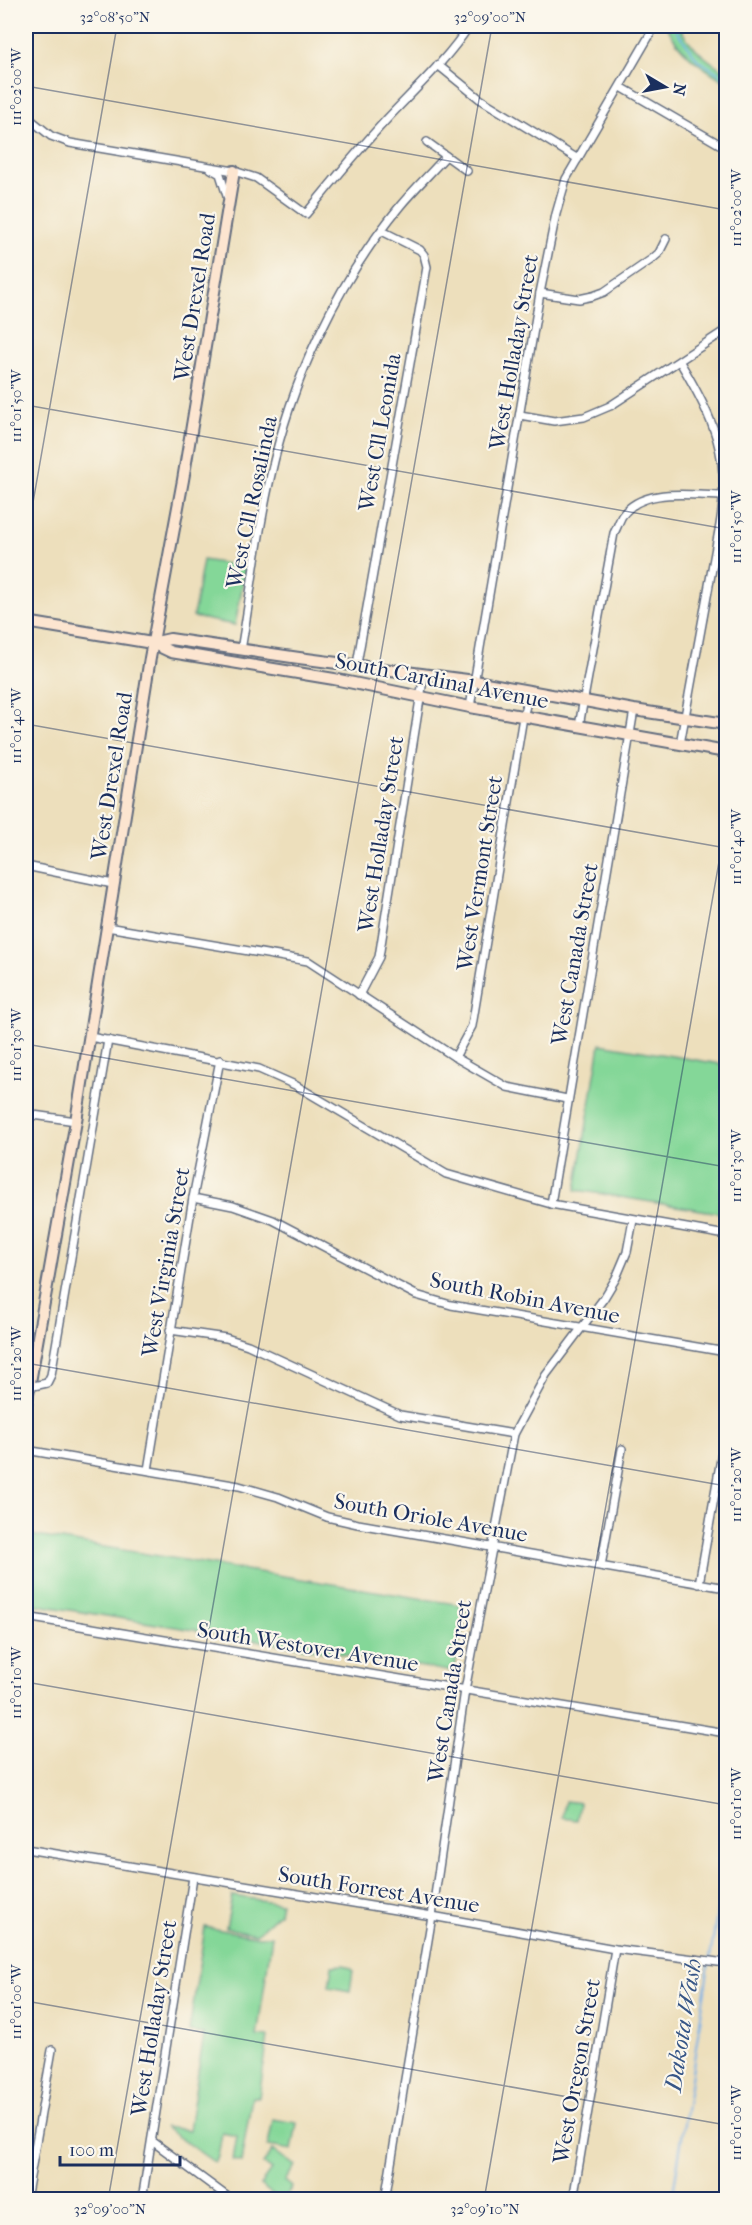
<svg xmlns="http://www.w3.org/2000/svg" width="752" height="2225" viewBox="0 0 752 2225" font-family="'IM FELL French Canon',serif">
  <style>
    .green { fill: #84d798; stroke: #50837b; stroke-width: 1.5 }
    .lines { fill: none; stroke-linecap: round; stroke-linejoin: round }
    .stream { stroke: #77b0e7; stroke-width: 2 }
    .street-casing { stroke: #646d7f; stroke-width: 10 }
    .secondary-casing { stroke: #646d7f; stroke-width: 14 }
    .street { stroke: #fff; stroke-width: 7 }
    .secondary { stroke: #fce5d0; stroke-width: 10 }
    .ticks { fill: none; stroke: #1b2f5e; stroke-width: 1.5; stroke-opacity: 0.45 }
    .labels { text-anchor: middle; stroke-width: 4.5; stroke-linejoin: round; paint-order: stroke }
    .street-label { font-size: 22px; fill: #1b2f5e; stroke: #fbf7ec }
    .water-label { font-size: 24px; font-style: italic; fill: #375687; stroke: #fbf7ec }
    .neatline { fill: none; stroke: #1b2f5e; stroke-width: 2 }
    .ticks-label { font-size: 15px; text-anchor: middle; fill: #1b2f5e }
  </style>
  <rect width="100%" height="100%" fill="#fbf7ec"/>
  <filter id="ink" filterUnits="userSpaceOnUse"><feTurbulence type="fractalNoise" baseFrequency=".0167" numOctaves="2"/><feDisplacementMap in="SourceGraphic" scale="12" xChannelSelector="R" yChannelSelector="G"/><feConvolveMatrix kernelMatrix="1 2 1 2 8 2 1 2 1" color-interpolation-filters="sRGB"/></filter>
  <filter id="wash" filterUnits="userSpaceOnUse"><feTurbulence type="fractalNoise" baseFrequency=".008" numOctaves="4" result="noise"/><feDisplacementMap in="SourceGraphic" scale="24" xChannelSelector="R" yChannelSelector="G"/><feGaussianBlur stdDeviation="1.35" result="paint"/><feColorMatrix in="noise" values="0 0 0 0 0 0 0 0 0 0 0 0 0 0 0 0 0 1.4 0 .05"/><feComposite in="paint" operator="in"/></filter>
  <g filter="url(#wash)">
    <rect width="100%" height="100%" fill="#eddfbc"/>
    <g class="green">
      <path d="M 669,26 L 679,26 C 690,47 706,59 726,72 L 726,82 C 703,67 680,54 668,28 Z"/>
      <polygon points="203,560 246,567 235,625 193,617"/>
      <polygon points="600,1044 726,1065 726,1214 576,1190"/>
      <polygon points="30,1535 468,1606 454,1672 26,1603 26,1556"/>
      <polygon points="565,1801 580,1803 577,1820 562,1818"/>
      <polygon points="232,1896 281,1903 279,1913 256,1934 226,1928"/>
      <polygon points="205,1927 259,1937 272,1936 257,2036 268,2037 259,2097 252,2097 241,2162 233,2160 237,2136 222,2133 218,2157 214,2162 164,2127 189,2130 204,2034 189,2032"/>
      <polygon points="344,1965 353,1970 350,1991 329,1987 332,1966"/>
      <polygon points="273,2119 297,2123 292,2150 268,2146"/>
      <polygon points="273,2150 295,2166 285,2181 292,2187 283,2199 279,2199 260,2185 271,2170 263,2164"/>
    </g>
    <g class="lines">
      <g class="stream">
        <polyline points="673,26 698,60 726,78"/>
        <polyline points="672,2200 726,1856"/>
      </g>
    </g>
  </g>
  <g filter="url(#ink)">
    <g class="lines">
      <g class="street-casing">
        <g id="street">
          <polyline points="438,65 480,99 578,159"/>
          <polyline points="621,87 726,148"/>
          <path d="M 26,116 L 51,136 L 70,143 L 234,171 L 256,178 L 306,214 C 332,182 358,150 387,119 C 415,89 447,60 469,26"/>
          <polyline points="427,142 467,171"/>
          <polyline points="211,169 220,174 227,196"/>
          <polyline points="540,293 579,299 593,296 604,292 652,259 659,253 666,239"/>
          <path d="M 680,362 C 713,417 732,458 720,525 L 680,744"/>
          <polyline points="520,415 554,421 584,417 610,406 726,330"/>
          <polyline points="26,637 28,622"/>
          <path d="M 241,650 C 251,593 257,535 270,479 C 291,381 336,284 400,206 C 414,189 431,173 446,156"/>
          <polyline points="357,664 427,267 424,255 420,250 382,231"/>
          <polyline points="470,707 540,293 556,214 566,179 655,26"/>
          <path d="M 579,726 L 614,533 C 617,528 619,521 622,516 C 643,486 692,496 724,496"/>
          <polyline points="26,866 113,884"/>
          <polyline points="107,927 308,961 455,1057 507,1087 567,1099"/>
          <polyline points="359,995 379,957 424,674"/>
          <polyline points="90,1037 259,1069 295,1085 446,1174 551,1204 726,1235"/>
          <polyline points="455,1057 472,1026 523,717 530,690"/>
          <polyline points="26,1114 76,1121"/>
          <polyline points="193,1198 233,1206 273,1220 416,1295 451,1305 726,1352"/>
          <polyline points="551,1204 634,710"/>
          <polyline points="170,1330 226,1338 248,1345 400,1415 514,1434"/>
          <polyline points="29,1387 47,1383 51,1375 108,1040"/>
          <polyline points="26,1450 239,1486 278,1497 327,1517 358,1524 726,1588"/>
          <polyline points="148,1470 193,1198 220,1060"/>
          <polyline points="601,1566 622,1449"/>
          <polyline points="699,1584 726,1430"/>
          <polyline points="26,1617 726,1733"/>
          <polyline points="26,1849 432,1916 615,1949 726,1963"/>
          <polyline points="152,2141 232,2200"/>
          <polyline points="26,2200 52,2050"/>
          <polyline points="142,2200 193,1877"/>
          <polyline points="385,2200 432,1916 465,1690 514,1434 546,1375 604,1298 616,1278 627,1252 633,1220"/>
          <polyline points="573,2200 615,1949"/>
        </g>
      </g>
      <g class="secondary-casing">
        <g id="secondary">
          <polyline points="26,622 152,643 171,652 334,679 470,707 726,752"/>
          <polyline points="152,643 170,639 299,658 475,681 634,710 726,724"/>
          <polyline points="26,1405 76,1121 150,658 183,480 234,171"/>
        </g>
      </g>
      <use href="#street" class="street"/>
      <use href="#secondary" class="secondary"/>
    </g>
  </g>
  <path class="ticks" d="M 26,86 L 726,210M 26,405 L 726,529M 26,542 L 117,26M 26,724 L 726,848M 26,1044 L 726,1167M 26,1363 L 726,1486M 26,1682 L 726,1805M 26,2001 L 726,2125M 108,2200 L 492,26M 484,2200 L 726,822"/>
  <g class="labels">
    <g class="street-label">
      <text transform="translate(194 297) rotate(-81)" y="8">West Drexel Road</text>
      <text transform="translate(513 352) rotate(-80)" y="8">West Holladay Street</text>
      <text transform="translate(379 432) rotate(-80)" y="8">West Cll Leonida</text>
      <text transform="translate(251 502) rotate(-78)" y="8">West Cll Rosalinda</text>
      <text transform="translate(442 680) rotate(11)" y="8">South Cardinal Avenue</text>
      <text transform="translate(111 776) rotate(-81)" y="8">West Drexel Road</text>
      <text transform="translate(380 834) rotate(-81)" y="8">West Holladay Street</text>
      <text transform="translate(479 873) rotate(-81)" y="8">West Vermont Street</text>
      <text transform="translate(574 954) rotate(-80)" y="8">West Canada Street</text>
      <text transform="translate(165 1262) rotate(-80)" y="8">West Virginia Street</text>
      <text transform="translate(525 1297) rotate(11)" y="8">South Robin Avenue</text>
      <text transform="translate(431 1517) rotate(10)" y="8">South Oriole Avenue</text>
      <text transform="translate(308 1646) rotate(9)" y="8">South Westover Avenue</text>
      <text transform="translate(449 1691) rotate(-81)" y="8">West Canada Street</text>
      <text transform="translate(379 1889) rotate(9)" y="8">South Forrest Avenue</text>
      <text transform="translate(153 2018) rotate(-81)" y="8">West Holladay Street</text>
      <text transform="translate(576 2071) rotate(-80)" y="8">West Oregon Street</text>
    </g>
    <g class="water-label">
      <text transform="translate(683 2025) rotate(-81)" y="8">Dakota Wash</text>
    </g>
  </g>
  <rect width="752" height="2225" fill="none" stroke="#fbf7ec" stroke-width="66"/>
  <g transform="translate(665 87) rotate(100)" stroke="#fbf7ec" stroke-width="4.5" paint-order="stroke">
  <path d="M0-4.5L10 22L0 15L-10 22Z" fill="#1b2f5e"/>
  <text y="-9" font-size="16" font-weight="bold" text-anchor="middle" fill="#1b2f5e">N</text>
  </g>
  <path d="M60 2156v9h120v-9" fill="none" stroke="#1b2f5e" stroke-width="3"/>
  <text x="69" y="2156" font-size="18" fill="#1b2f5e" stroke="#fbf7ec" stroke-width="4.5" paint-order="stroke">100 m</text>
  <rect x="33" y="33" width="686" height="2159" class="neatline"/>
  <g class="ticks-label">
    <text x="115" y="22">32°08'50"N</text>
    <text x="490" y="22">32°09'00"N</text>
    <text transform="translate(16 87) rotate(-90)" y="5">111°02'00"W</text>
    <text transform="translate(736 208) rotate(-90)" y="5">111°02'00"W</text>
    <text transform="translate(16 406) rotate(-90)" y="5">111°01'50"W</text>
    <text transform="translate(736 527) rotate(-90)" y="5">111°01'50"W</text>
    <text transform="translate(16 726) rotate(-90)" y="5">111°01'40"W</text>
    <text transform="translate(736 847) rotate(-90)" y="5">111°01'40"W</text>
    <text transform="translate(16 1045) rotate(-90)" y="5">111°01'30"W</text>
    <text transform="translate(736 1166) rotate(-90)" y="5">111°01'30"W</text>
    <text transform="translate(16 1364) rotate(-90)" y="5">111°01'20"W</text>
    <text transform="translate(736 1485) rotate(-90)" y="5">111°01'20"W</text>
    <text transform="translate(16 1683) rotate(-90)" y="5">111°01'10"W</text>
    <text transform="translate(736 1804) rotate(-90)" y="5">111°01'10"W</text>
    <text transform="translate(16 2002) rotate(-90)" y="5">111°01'00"W</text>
    <text transform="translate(736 2123) rotate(-90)" y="5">111°01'00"W</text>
    <text x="110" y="2214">32°09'00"N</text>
    <text x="485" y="2214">32°09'10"N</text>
  </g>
</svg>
